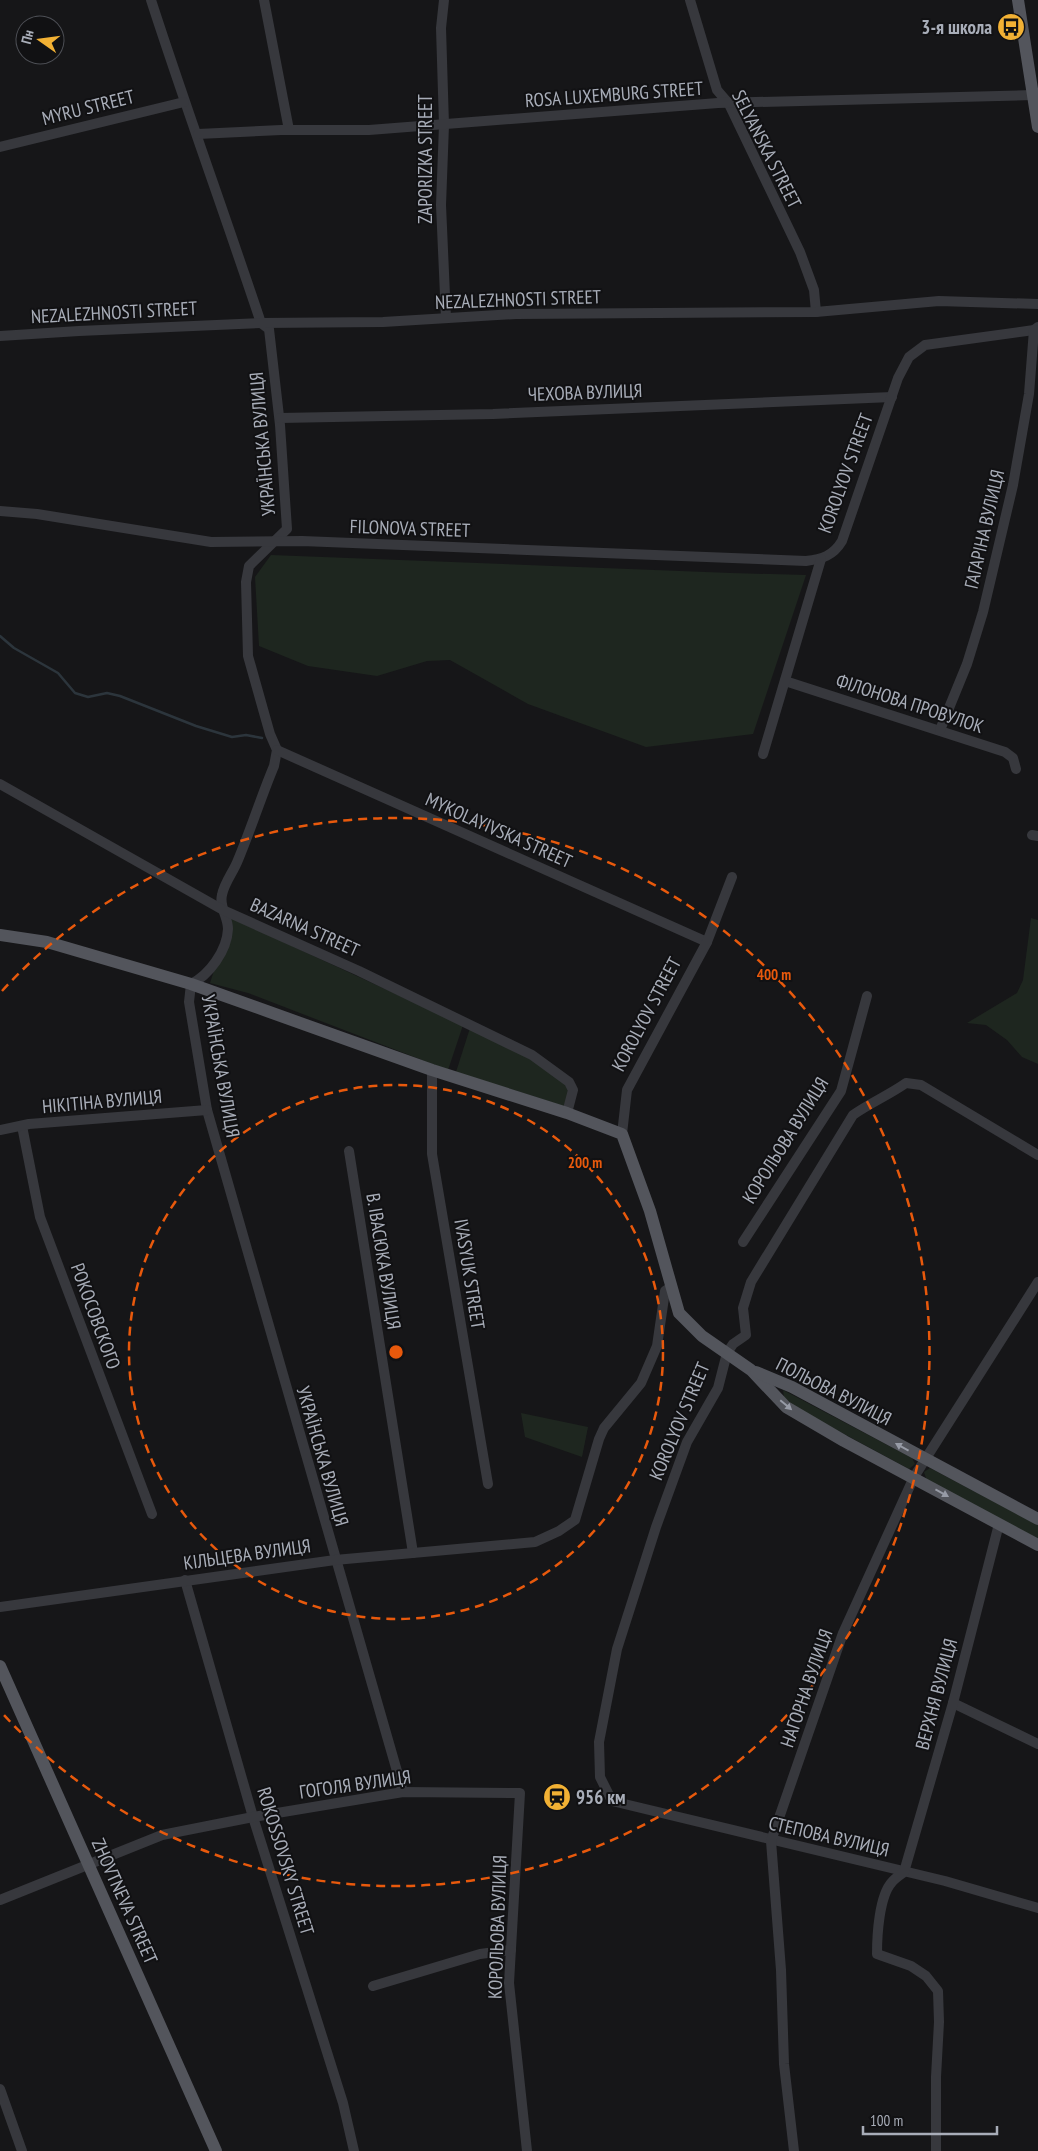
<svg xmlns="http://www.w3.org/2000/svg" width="1038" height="2151" viewBox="0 0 1038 2151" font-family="'PT Sans Narrow',sans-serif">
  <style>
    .green { fill: #1e261f }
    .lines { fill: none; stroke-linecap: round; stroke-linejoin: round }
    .stream { stroke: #2c353c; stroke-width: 2.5 }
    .minor { stroke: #37383d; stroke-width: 10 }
    .major { stroke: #53555c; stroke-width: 12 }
    .oneway { fill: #979ba6 }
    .ring { fill: none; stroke: #e8590c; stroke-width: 2.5; stroke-dasharray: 9 6 }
    .labels { text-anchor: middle; stroke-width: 4; stroke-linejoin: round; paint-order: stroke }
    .poi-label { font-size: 19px; font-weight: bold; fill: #a8adb8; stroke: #111113; text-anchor: end }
    .street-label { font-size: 19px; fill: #a8adb8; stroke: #111113 }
    .centre { fill: #e8590c; stroke: #111113; stroke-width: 2.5 }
    .ring-label { font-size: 15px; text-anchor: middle; font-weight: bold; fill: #e8590c; stroke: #111113; stroke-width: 4; stroke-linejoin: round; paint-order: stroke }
  </style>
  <rect width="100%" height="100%" fill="#161618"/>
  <g class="green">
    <polygon points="271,555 731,573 806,575 753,734 646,747 528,704 450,660 427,661 377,676 308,666 259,646 255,577"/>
    <polygon points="231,918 463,1025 448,1070 248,993 210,983"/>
    <polygon points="1031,918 1038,920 1038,1064 1022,1057 1007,1040 986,1025 967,1023 1017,993 1023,980"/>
    <polygon points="470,1028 532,1060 567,1083 569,1093 564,1106 456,1072"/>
    <polygon points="783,1390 912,1458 915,1464 909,1469 796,1408 784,1397"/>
    <polygon points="521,1413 588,1427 582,1457 525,1437"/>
    <polygon points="930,1468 1038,1525 1038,1541 927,1481 924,1472"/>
  </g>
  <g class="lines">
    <polyline class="stream" points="0,636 14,648 58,673 75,693 88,697 107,693 120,696 196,726 232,737 246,735 262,738"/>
    <g class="minor">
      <path d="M 151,0 C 186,108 225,215 261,323 L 269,329 L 280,425 L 287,529 L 249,566 L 246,582 L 248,656 L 270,734 L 277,750 L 274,766 C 261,797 251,829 238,860 C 234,871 224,883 222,895 C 219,907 228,917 228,929 C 227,951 209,975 191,984 L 189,1002 L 207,1110 L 403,1792"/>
      <polyline points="264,0 289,130"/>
      <polyline points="444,0 441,28 444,125 441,205 446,318"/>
      <polyline points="690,0 717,90 729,104 800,252 814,290 816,312"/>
      <polyline points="198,134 281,130 369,130 718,103 1033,95"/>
      <polyline points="0,147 184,102"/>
      <polyline points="0,336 79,331 261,323 383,322 516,314 816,312 939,301 1038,304"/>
      <polyline points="280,418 493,414 892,397"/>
      <path d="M 0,511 L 37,514 L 211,542 L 302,541 L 806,561 C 822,559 833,556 842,541 L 898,378 L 909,357 L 925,345 L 1034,330 L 1038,327"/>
      <polyline points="785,681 1005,752 1013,758 1016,769"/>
      <polyline points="940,730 967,664 983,612 1013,485 1029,394 1034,330 1038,331"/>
      <polyline points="277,750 707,942"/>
      <polyline points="763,754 821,559"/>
      <polyline points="0,784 223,910 359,971 532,1055 569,1082 573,1090 567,1113"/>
      <polyline points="1032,835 1038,836"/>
      <polyline points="432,1070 432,1154 488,1484"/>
      <polyline points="22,1126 40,1217 152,1514"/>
      <polyline points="0,1130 29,1124 207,1110"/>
      <polyline points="622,1134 627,1090 707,942 732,877"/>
      <polyline points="349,1151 413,1553"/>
      <path d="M 1038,1155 L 921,1085 L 906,1083 C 889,1095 870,1103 853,1115 L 751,1282 L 743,1308 L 746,1335 L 733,1344 L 727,1353 L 718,1388 L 687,1442 L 656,1527 L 617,1649 L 599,1742 L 600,1777 L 612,1801 L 945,1881 L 1038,1908"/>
      <polyline points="743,1242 841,1091 867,996"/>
      <polyline points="185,1580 253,1817 343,2103 354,2151"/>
      <polyline points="0,1607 335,1560 535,1542 559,1531 575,1520 599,1439 604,1428 641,1383 657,1346 665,1291 671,1287"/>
      <polyline points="953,1703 1038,1744"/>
      <polyline points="0,1900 162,1835 253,1817 403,1792 520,1793 509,1983 527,2151"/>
      <polyline points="373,1986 480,1954 511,1950"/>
      <polyline points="0,2089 22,2151"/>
      <polyline points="794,2151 784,2064 781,1970 771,1841 843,1633 914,1477 1038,1282"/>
      <path d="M 936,2151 L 936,2077 L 939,2022 L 938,1991 L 926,1976 L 911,1966 L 877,1954 C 877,1936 879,1896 892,1882 C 895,1878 900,1875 904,1872 L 953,1703 L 999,1524"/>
    </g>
    <g class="major">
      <polyline points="1018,0 1038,127"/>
      <polyline points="0,935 47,942 191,984 432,1070 567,1113 622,1134 650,1211 679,1313 702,1336 751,1370 786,1407 844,1441 1038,1545"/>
      <polyline points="756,1372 792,1387 1038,1519"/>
      <polyline points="0,1666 216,2151"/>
    </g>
  </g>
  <defs><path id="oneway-solid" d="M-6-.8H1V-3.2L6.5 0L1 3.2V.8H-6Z" transform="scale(1.25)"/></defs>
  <g class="oneway">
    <use href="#oneway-solid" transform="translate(786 1405) rotate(40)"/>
    <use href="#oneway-solid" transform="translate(902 1447) rotate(-151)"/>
    <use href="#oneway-solid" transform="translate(942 1493) rotate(29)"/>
  </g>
  <g class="ring">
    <circle cx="396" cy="1352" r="267"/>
    <path d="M2 991A534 534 0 1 1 2 1713"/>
  </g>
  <defs>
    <g id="bus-disc" transform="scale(1.4375)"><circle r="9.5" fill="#f2b134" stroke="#111113"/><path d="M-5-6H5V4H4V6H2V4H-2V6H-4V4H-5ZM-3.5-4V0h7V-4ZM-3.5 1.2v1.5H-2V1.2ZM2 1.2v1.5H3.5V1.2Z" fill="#111"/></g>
    <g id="station-disc" transform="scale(1.4375)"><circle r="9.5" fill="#f2b134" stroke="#111113"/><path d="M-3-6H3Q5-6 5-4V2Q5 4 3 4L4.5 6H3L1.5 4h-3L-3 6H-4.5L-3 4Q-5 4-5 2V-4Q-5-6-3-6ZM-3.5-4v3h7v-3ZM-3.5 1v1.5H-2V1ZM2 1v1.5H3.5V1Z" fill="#111"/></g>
  </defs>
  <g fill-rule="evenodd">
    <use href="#bus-disc" x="1011" y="27"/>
    <use href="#station-disc" x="557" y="1797"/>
  </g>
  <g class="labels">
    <g class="poi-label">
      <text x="992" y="34">3-я школа</text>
      <text x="576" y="1804" text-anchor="start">956 км</text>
    </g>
    <g class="street-label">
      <text transform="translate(614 94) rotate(-4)" y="7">ROSA LUXEMBURG STREET</text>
      <text transform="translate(88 107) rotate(-14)" y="7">MYRU STREET</text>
      <text transform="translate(767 149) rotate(63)" y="7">SELYANSKA STREET</text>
      <text transform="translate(425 159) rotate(-90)" y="7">ZAPORIZKA STREET</text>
      <text transform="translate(518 299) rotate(-2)" y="7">NEZALEZHNOSTI STREET</text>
      <text transform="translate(114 312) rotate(-3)" y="7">NEZALEZHNOSTI STREET</text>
      <text transform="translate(585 392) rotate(-2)" y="7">ЧЕХОВА ВУЛИЦЯ</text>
      <text transform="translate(262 444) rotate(-95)" y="7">УКРАЇНСЬКА ВУЛИЦЯ</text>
      <text transform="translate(845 473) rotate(-70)" y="7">KOROLYOV STREET</text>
      <text transform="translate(410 528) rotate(2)" y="7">FILONOVA STREET</text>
      <text transform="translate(984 529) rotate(-77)" y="7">ГАГАРІНА ВУЛИЦЯ</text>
      <text transform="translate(910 703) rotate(18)" y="7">ФІЛОНОВА ПРОВУЛОК</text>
      <text transform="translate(499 830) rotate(24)" y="7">MYKOLAYIVSKA STREET</text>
      <text transform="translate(305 927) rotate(24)" y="7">BAZARNA STREET</text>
      <text transform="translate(646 1014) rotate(-62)" y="7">KOROLYOV STREET</text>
      <text transform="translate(221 1066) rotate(80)" y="7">УКРАЇНСЬКА ВУЛИЦЯ</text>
      <text transform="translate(102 1101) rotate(-5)" y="7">НІКІТІНА ВУЛИЦЯ</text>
      <text transform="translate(785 1140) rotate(-58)" y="7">КОРОЛЬОВА ВУЛИЦЯ</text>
      <text transform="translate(384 1261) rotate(81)" y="7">В. ІВАСЮКА ВУЛИЦЯ</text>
      <text transform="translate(470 1274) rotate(81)" y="7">IVASYUK STREET</text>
      <text transform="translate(96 1316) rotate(70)" y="7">РОКОСОВСКОГО</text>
      <text transform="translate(834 1391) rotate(27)" y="7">ПОЛЬОВА ВУЛИЦЯ</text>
      <text transform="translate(679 1421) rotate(-67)" y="7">KOROLYOV STREET</text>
      <text transform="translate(323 1456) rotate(74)" y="7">УКРАЇНСЬКА ВУЛИЦЯ</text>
      <text transform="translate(247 1554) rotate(-8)" y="7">КІЛЬЦЕВА ВУЛИЦЯ</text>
      <text transform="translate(806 1688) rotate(-71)" y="7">НАГОРНА ВУЛИЦЯ</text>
      <text transform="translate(936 1694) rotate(-75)" y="7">ВЕРХНЯ ВУЛИЦЯ</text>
      <text transform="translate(355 1784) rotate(-8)" y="7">ГОГОЛЯ ВУЛИЦЯ</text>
      <text transform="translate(829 1836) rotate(13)" y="7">СТЕПОВА ВУЛИЦЯ</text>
      <text transform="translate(286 1861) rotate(73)" y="7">ROKOSSOVSKY STREET</text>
      <text transform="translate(125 1901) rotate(66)" y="7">ZHOVTNEVA STREET</text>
      <text transform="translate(497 1927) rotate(-88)" y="7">КОРОЛЬОВА ВУЛИЦЯ</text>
    </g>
  </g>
  <circle cx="396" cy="1352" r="8" class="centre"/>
  <g class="ring-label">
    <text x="774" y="980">400 m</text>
    <text x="585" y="1168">200 m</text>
  </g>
  <g transform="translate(40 40) rotate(284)"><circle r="24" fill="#111113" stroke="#4d4f55"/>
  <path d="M0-4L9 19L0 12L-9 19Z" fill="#f2b134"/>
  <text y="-8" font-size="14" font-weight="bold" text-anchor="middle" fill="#a8adb8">Пн</text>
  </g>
  <path d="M863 2126v8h134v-8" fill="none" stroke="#a8adb8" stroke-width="2.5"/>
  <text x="870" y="2126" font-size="15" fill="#a8adb8" stroke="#111113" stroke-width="4" paint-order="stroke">100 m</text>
</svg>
